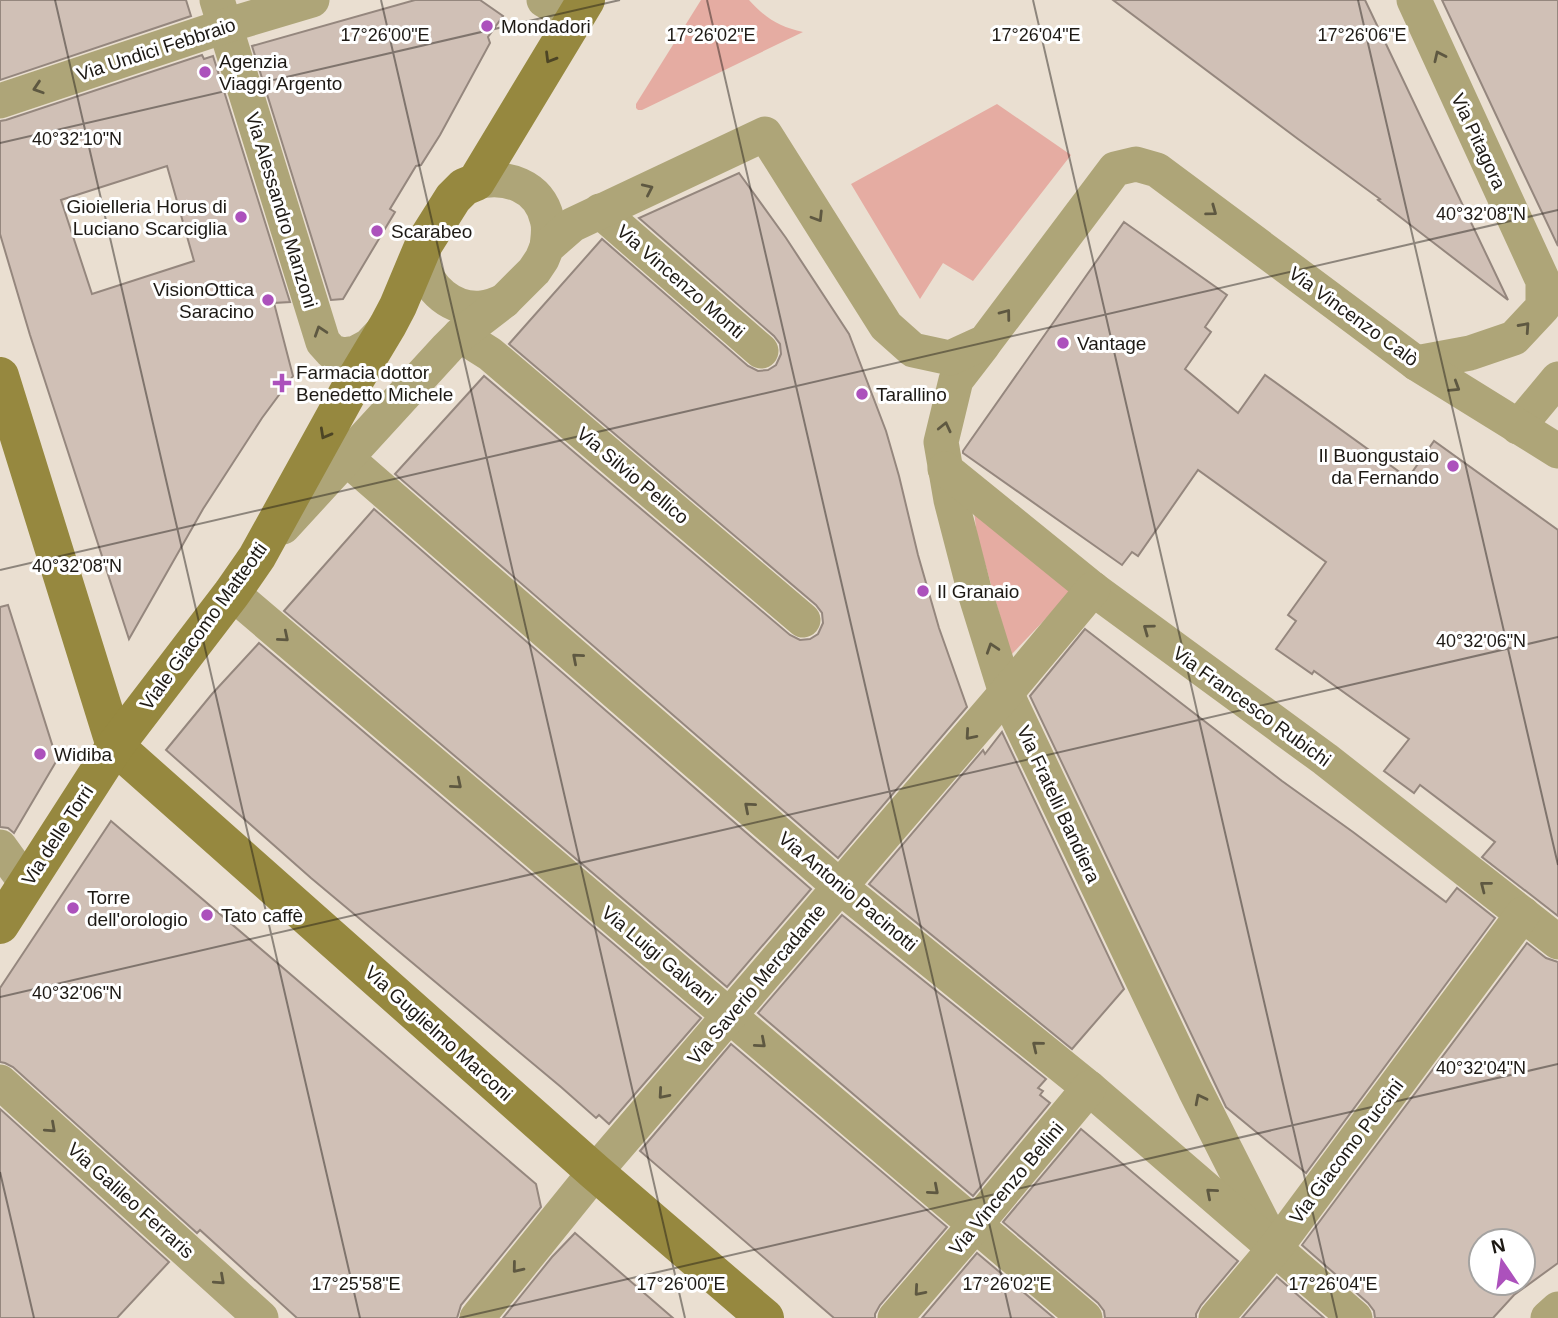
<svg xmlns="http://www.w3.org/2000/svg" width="1558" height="1318" font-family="Helvetica,sans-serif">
	<rect width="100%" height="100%" fill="#eadfd1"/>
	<g fill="#e5aca2">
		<path d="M 701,0 L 749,0 C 765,18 780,27 803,32 L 642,110 L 638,110 L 636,108 L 636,104 Z"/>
		<path d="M 997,104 L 1071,155 L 973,281 L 943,263 L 920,299 L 851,184 Z"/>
		<path d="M 974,512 L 1073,590 L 1011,655 L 977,535 Z"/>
	</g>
	<g fill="#d0c0b6" stroke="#95877e" stroke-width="2" fill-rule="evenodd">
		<path d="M 0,0 L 186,0 L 191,16 L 0,80 Z"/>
		<path d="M 415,0 L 480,0 L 503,16 L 488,37 L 490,43 L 440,135 L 421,165 L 416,166 L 390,209 L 395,212 L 343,299 L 331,300 L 252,46 Z"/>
		<path d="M 1113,0 L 1365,0 L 1508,300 L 1378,200 L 1380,199 L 1298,139 Z"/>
		<path d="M 1442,0 L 1558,0 L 1558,246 L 1520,166 Z"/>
		<path d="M 202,55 L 204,59 L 213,56 L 290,302 L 274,303 L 293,376 L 262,418 L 203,509 L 129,639 L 30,335 L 0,234 L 0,121 L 6,120 ZM 167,166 L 194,261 L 92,294 L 61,200 Z"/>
		<path d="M 739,173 L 786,238 L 849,334 L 886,431 L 899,476 L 918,555 L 939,628 L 967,707 L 838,858 L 395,474 L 484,376 L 790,635 L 800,640 L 810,639 L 818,634 L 823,623 L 822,613 L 816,605 L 509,344 L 602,239 L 748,366 L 758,371 L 768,370 L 776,365 L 781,354 L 780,344 L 774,336 L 639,218 Z"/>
		<path d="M 1124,222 L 1227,295 L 1205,327 L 1211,332 L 1185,369 L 1238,413 L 1265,375 L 1408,478 L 1434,441 L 1558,530 L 1558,916 L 1482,857 L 1495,842 L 1420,785 L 1414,793 L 1384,771 L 1409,739 L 1314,671 L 1312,674 L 1276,649 L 1296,621 L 1288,615 L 1326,562 L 1198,470 L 1138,556 L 1132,552 L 1122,565 L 963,453 L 963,451 Z"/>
		<path d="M 374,509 L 811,889 L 727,987 L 284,611 Z"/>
		<path d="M 8,605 L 57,760 L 14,833 L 8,828 L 0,827 L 0,607 Z"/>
		<path d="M 1085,629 L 1282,781 L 1353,832 L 1446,902 L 1457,888 L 1495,918 L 1306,1173 L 1226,1107 L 1030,696 Z"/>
		<path d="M 259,643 L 701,1018 L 609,1124 L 599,1115 L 596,1118 L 561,1087 L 311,878 L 166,750 L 212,694 Z"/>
		<path d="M 1002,732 L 1124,989 L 1072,1049 L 869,884 L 983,750 L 985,754 Z"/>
		<path d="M 111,821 L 536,1184 L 541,1207 L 461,1305 L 457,1318 L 297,1318 L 200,1230 L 197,1233 L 13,1067 L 5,1063 L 0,1062 L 0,988 Z"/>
		<path d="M 842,915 L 1046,1079 L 1038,1088 L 1043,1091 L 1040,1095 L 1050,1103 L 973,1196 L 758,1013 Z"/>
		<path d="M 1527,943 L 1546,958 L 1558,962 L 1558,1263 L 1514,1295 L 1493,1318 L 1375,1318 L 1374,1311 L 1368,1303 L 1302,1245 ZM 1481,1241 L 1523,1241 L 1523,1283 L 1481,1283 Z"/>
		<path d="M 731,1044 L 947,1227 L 880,1305 L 875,1314 L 875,1318 L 834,1318 L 640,1151 Z"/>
		<path d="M 0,1109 L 169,1262 L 117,1318 L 0,1318 Z"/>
		<path d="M 1081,1129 L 1238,1261 L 1201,1305 L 1196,1314 L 1196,1318 L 1105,1318 L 1104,1311 L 1098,1303 L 1003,1222 Z"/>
		<path d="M 575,1233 L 614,1267 L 673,1318 L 503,1318 L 552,1257 Z"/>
		<path d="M 977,1253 L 1054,1318 L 922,1318 Z"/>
		<path d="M 1277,1277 L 1324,1318 L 1242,1318 Z"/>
	</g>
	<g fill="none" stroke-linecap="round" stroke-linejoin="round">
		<g stroke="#aea578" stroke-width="35">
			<path d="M 217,0 L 323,342 L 332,352 L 343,355 L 356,353 L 369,346 L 386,328"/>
			<path d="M 544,0 L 574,18"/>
			<path d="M 1414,0 L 1543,281 L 1543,307 L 1514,338 L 1470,353 L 1416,363"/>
			<path d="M 0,101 L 225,26 L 312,0"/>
			<path d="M 476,182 C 506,175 539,185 547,219 C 550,228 548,237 547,247"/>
			<path d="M 600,211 L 761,351"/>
			<path d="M 424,244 C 424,249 422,255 423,260 C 425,289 454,311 482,308 C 490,307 497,304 504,301"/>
			<path d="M 460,335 L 490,354 L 803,620"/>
			<path d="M 983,345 L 956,380 L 941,442 L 951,500 L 975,593 L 1006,693 L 1195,1090 L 1267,1232"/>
			<path d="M 1518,427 L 1558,379"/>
			<path d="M 346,458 L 839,886 L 1089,1088 L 1355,1318"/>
			<path d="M 945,469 L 1093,589 L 1325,759 L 1558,942"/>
			<path d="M 283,527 L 447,348 L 460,335 L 504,301 L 534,271 L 542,259 L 547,247 L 572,225 L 765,134 L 886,326 L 913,350 L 950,358 L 985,342 L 1115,169 L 1136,164 L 1157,170 L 1416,363 L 1558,451"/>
			<path d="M 232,593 L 1085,1318"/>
			<path d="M 0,847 L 26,883"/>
			<path d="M 0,1082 L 261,1318"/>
			<path d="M 477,1318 L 595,1172 L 1006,693 L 1093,589"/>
			<path d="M 895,1318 L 975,1225 L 1089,1088"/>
			<path d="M 1216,1318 L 1275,1248 L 1523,914"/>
			<path d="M 1548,1318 L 1558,1309"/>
		</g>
		<g stroke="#96883f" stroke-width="38">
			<path d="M 0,376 L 115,746"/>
			<path d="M 115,746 L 595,1172 L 765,1318"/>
			<path d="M 0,925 L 115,746 L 232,593 L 257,557 L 352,385 L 388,325 L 398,306 L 424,244 L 453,198 L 464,187 L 476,182 L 586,0"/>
		</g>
	</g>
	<defs><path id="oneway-chevron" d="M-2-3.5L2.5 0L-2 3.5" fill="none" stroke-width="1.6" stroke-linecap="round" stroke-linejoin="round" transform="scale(1.75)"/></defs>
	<g stroke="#5e5841">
		<use href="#oneway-chevron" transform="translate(1439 56) rotate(-115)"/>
		<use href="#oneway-chevron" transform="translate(38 88) rotate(162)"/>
		<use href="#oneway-chevron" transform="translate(648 189) rotate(-25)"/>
		<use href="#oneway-chevron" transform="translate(1212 211) rotate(36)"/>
		<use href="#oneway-chevron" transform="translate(818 217) rotate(58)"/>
		<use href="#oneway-chevron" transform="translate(1006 314) rotate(-53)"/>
		<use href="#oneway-chevron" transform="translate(1525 327) rotate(-48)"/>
		<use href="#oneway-chevron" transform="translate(320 331) rotate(-108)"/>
		<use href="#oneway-chevron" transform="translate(1455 387) rotate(32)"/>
		<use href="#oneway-chevron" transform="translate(945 427) rotate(-77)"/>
		<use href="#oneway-chevron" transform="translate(1148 629) rotate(-144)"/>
		<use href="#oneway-chevron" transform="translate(284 637) rotate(40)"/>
		<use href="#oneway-chevron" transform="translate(992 648) rotate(-108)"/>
		<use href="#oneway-chevron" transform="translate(577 658) rotate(-139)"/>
		<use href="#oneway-chevron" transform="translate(970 735) rotate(131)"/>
		<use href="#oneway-chevron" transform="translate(457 784) rotate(40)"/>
		<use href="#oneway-chevron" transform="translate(749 807) rotate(-139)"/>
		<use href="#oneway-chevron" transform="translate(1485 886) rotate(-142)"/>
		<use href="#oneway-chevron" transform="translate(761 1043) rotate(41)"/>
		<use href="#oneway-chevron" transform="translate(1037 1046) rotate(-141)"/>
		<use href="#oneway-chevron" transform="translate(663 1094) rotate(131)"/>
		<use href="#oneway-chevron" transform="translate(1200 1099) rotate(-117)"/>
		<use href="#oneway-chevron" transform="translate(51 1128) rotate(42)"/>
		<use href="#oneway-chevron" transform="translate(934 1190) rotate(41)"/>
		<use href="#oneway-chevron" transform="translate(1211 1193) rotate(-139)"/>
		<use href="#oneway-chevron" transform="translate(517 1268) rotate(129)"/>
		<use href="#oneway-chevron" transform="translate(220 1280) rotate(42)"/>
		<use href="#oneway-chevron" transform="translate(919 1291) rotate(131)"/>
	</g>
	<g stroke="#4d4525">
		<use href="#oneway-chevron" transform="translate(550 58) rotate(121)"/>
		<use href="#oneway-chevron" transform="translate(325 434) rotate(119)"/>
	</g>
	<path fill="none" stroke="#1d1914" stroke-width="2" stroke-opacity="0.45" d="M 55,0 L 360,1318M 381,0 L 685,1318M 707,0 L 1011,1318M 1033,0 L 1337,1318M 1358,0 L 1558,865M 0,143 L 620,0M 0,570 L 1558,210M 0,997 L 1558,637M 0,1172 L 34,1318M 459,1318 L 1558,1064"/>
	<g fill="#ac51bc" stroke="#fff" stroke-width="2.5">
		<circle cx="487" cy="26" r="7"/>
		<circle cx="205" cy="72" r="7"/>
		<circle cx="241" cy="217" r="7"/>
		<circle cx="377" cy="231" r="7"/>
		<circle cx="268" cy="300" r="7"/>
		<circle cx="1063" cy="343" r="7"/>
		<path d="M278.5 372.5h7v7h7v7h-7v7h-7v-7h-7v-7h7z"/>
		<circle cx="862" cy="394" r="7"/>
		<circle cx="1453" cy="466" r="7"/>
		<circle cx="923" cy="591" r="7"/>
		<circle cx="40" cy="754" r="7"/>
		<circle cx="73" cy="908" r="7"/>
		<circle cx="207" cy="915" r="7"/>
	</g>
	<g text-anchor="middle" stroke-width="6" stroke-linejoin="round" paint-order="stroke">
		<g font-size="19" fill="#1d1914" stroke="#fff" text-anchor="start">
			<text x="501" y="33">Mondadori</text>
			<text x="219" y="68">Agenzia<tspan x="219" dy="22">Viaggi Argento</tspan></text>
			<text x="227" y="213" text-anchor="end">Gioielleria Horus di<tspan x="227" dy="22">Luciano Scarciglia</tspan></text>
			<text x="391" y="238">Scarabeo</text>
			<text x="254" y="296" text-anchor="end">VisionOttica<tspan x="254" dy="22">Saracino</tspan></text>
			<text x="1077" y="350">Vantage</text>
			<text x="296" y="379">Farmacia dottor<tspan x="296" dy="22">Benedetto Michele</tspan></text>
			<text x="876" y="401">Tarallino</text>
			<text x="1439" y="462" text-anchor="end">Il Buongustaio<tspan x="1439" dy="22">da Fernando</tspan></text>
			<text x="937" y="598">Il Granaio</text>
			<text x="54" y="761">Widiba</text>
			<text x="87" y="904">Torre<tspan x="87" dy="22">dell'orologio</tspan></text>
			<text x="221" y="922">Tato caffè</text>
		</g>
		<g font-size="19" fill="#1d1914" stroke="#fff">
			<text transform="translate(156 49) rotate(-18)" y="7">Via Undici Febbraio</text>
			<text transform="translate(1479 141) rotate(65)" y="7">Via Pitagora</text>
			<text transform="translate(282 210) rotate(73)" y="7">Via Alessandro Manzoni</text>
			<text transform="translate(681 281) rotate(41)" y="7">Via Vincenzo Monti</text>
			<text transform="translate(1354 316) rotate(36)" y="7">Via Vincenzo Calò</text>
			<text transform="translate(633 475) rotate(40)" y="7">Via Silvio Pellico</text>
			<text transform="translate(203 626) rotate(-54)" y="7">Viale Giacomo Matteotti</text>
			<text transform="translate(1252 706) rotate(36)" y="7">Via Francesco Rubichi</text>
			<text transform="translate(1059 804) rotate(65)" y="7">Via Fratelli Bandiera</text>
			<text transform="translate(57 835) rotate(-57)" y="7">Via delle Torri</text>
			<text transform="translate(848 891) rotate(40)" y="7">Via Antonio Pacinotti</text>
			<text transform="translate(659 955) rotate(40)" y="7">Via Luigi Galvani</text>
			<text transform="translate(756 984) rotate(-50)" y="7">Via Saverio Mercadante</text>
			<text transform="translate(439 1033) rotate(42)" y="7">Via Guglielmo Marconi</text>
			<text transform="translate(1346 1151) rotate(-53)" y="7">Via Giacomo Puccini</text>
			<text transform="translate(1006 1188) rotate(-50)" y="7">Via Vincenzo Bellini</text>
			<text transform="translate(131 1200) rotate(42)" y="7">Via Galileo Ferraris</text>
		</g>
	</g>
	<g font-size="18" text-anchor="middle" fill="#1d1914" stroke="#fff" stroke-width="6" stroke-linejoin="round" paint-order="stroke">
		<text x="385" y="41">17°26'00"E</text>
		<text x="711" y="41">17°26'02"E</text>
		<text x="1036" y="41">17°26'04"E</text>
		<text x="1362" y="41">17°26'06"E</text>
		<text x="77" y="145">40°32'10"N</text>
		<text x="1481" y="220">40°32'08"N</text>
		<text x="77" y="572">40°32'08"N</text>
		<text x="1481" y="647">40°32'06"N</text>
		<text x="77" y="999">40°32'06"N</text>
		<text x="1481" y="1074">40°32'04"N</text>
		<text x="356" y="1290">17°25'58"E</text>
		<text x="681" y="1290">17°26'00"E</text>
		<text x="1007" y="1290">17°26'02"E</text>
		<text x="1333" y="1290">17°26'04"E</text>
	</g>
	<g transform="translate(1502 1262) rotate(347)"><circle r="33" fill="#ffffff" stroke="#a5a3a1" stroke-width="2"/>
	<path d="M0-5L12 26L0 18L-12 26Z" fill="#ac51bc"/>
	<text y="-10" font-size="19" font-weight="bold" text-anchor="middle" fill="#1d1914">N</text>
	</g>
</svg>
